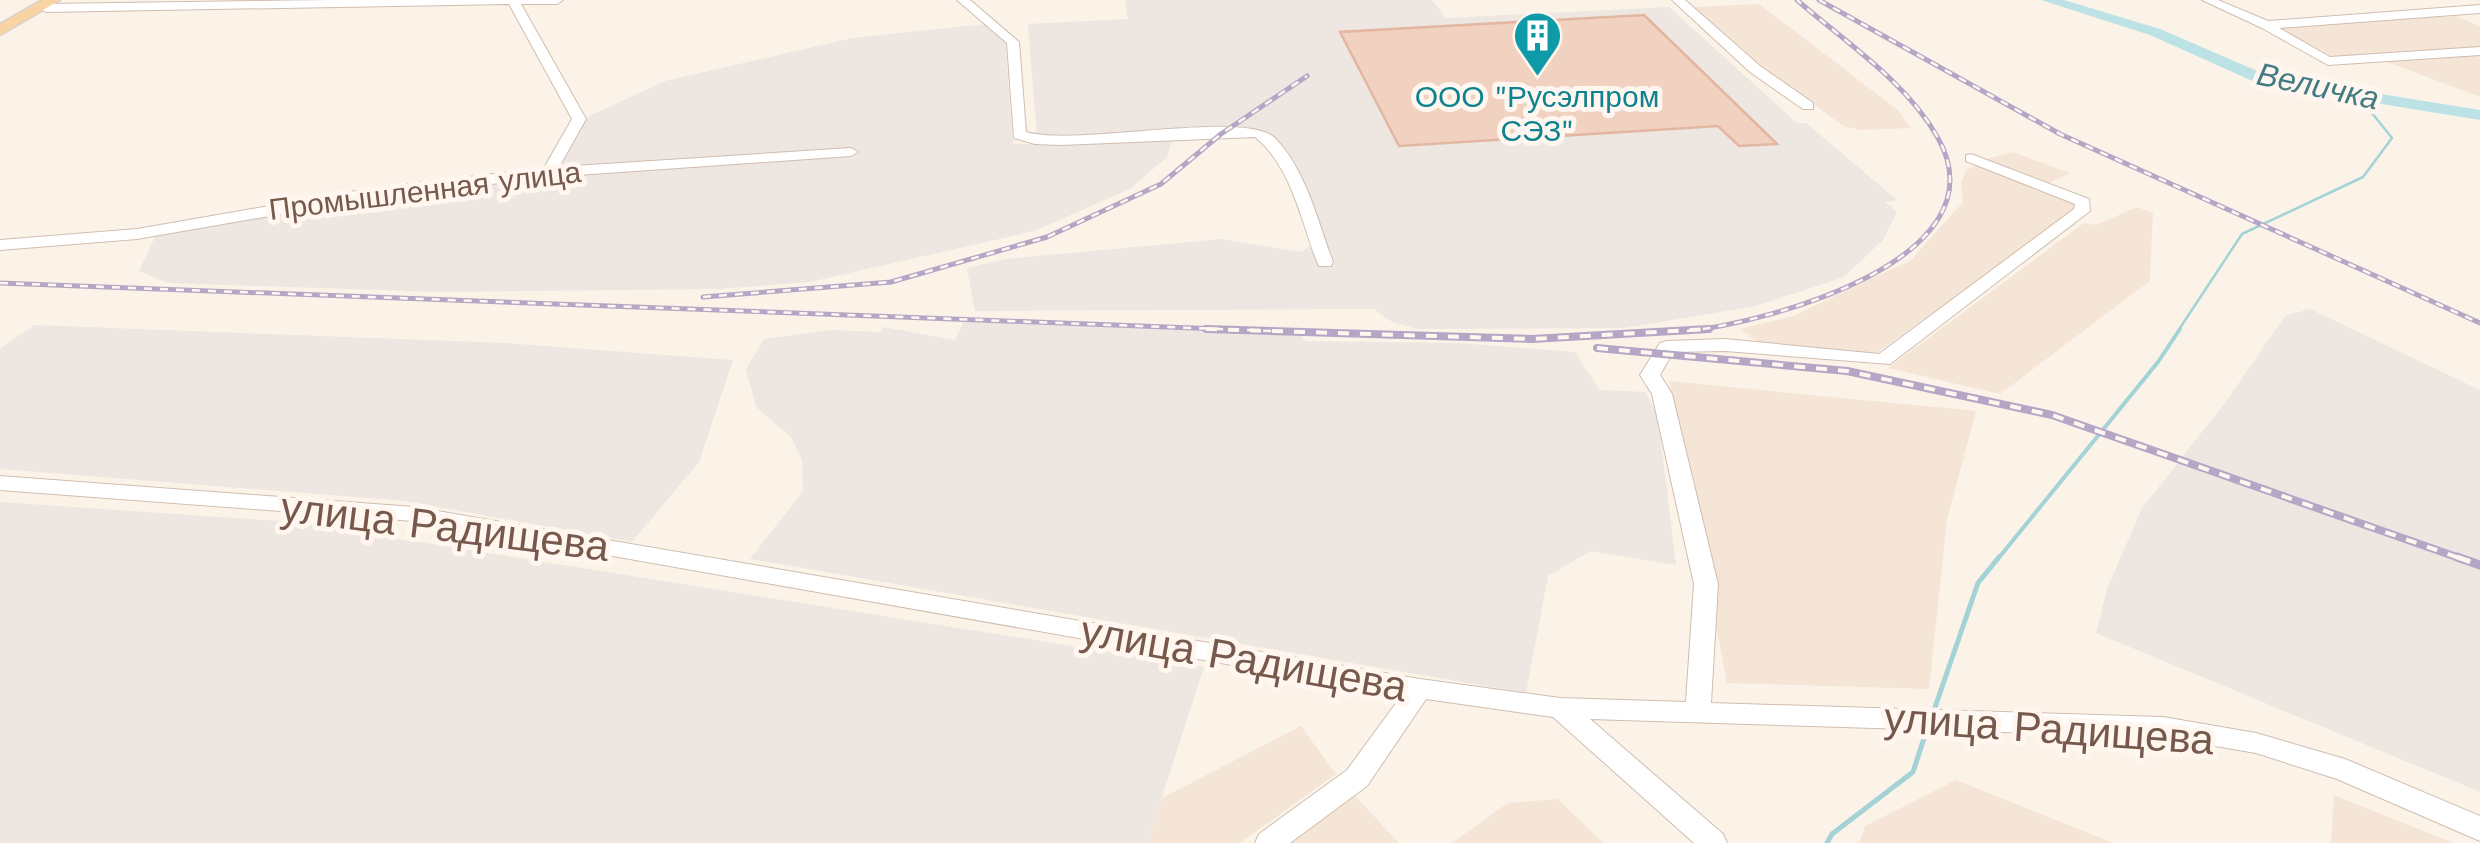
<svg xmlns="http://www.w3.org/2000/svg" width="2480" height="843" font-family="'Work Sans',sans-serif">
	<rect width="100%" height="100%" fill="#fcf3e8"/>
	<g fill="#f4e5d7">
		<path d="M 1759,4 L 1898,110 L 1911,128 L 1860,130 L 1843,126 L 1763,67 L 1694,7 Z"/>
		<path d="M 2456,16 L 2480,26 L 2480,48 L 2338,59 L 2274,26 Z"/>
		<path d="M 2480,53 L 2480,97 L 2382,60 Z"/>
		<path d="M 2013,152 L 2070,173 L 2045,185 L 1983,160 Z"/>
		<path d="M 1981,164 L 2078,202 L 2077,211 L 1872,356 L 1761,344 L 1740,329 L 1793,316 L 1911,260 L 1963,202 L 1961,183 L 1967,169 Z"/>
		<path d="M 2137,207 L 2153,213 L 2150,281 L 2000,394 L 1888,368 L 2084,223 L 2096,225 Z"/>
		<path d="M 1669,381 L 1976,411 L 1947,520 L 1929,689 L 1727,683 Z"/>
		<path d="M 1301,726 L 1336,774 L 1240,843 L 1147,843 L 1162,798 Z"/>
		<path d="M 1956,780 L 2113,843 L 1859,843 L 1865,826 Z"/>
		<path d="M 2334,795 L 2453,843 L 2331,843 Z"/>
		<path d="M 1355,796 L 1399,843 L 1290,843 L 1291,843 Z"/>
		<path d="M 1558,799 L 1603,843 L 1452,843 L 1508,803 Z"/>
	</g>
	<g fill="#ede6e1">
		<path d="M 1125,0 L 1432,0 L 1446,18 L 1669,7 L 1797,123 L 1806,123 L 1897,200 L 1885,202 L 1897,212 L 1883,240 L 1844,277 L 1756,306 L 1624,328 L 1417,329 L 1392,322 L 1374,309 L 975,311 L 967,268 L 1005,259 L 1222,239 L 1301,252 L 1322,238 L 1279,145 L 1258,129 L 1228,125 L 1037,139 L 1028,24 L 1128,19 Z"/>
		<path d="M 985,24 L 1005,41 L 1013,144 L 1172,141 L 1167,157 L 1130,189 L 1034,231 L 810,282 L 718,289 L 439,292 L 168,283 L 139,271 L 155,237 L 338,203 L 553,175 L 585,118 L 665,81 L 853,38 Z"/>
		<path d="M 2310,309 L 2480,390 L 2480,792 L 2096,633 L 2107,589 L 2142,508 L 2225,403 L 2285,316 Z"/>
		<path d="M 964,321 L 1302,334 L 1304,341 L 1458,343 L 1575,352 L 1600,390 L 1645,392 L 1658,416 L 1676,565 L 1591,551 L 1548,576 L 1526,693 L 750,559 L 803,491 L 802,460 L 791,437 L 756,407 L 746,369 L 764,339 L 831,330 L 881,332 L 884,327 L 955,340 Z"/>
		<path d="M 34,325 L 506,343 L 733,360 L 699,462 L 632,542 L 405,501 L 0,469 L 0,349 Z"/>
		<path d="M 0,502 L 293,522 L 1204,667 L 1147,843 L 0,843 Z"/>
	</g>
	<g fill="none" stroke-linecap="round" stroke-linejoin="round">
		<path stroke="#a3d2d7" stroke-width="2.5" d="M 2178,331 L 2242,234 L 2363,177 L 2392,138 L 2359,97"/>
		<path stroke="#a3d2d7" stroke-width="4" d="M 1997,560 L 2158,362 L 2180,329"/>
		<g stroke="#a3d2d7" stroke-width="5">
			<path d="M 1933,713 L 1978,583 L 1999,557"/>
			<path d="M 1827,843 L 1832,834 L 1913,772 L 1928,726"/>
		</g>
		<path fill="#bde2e6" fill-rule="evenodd" d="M 2041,0 L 2064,0 L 2160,29 L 2269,76 L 2480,110 L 2480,120 L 2259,84 L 2150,35 Z"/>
	</g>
	<path fill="#f1d1c0" stroke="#e3b6a1" stroke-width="2.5" d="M 1644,15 L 1777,144 L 1739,146 L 1718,126 L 1399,146 L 1340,32 Z"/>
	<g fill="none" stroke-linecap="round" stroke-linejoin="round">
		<defs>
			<g id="minor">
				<path d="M 331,0 L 563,0 L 557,4 L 521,4 L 586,119 L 559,167 L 851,148 L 858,152 L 851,156 L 549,177 L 367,199 L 137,239 L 0,250 L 0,240 L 137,229 L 367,189 L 544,168 L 572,119 L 509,4 L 46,12 L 40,8 L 46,4 Z"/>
				<path d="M 957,0 L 970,0 L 1019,42 L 1026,132 C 1079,147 1244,109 1275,138 C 1306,170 1318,222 1333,262 L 1331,266 L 1319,266 L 1317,262 C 1301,220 1291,166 1255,137 L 1061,145 L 1035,144 L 1014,138 L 1007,43 Z"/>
				<path d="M 1672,0 L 1685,0 L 1760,66 L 1813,103 L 1813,109 L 1803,109 L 1750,72 Z"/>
				<path d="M 2202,0 L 2218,0 L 2268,21 L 2480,5 L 2480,13 L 2279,28 L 2330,57 L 2480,47 L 2480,55 L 2328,65 L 2262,28 Z"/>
				<path d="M 1971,154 L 2089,199 L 2090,211 L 1890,364 L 1725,351 L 1673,352 L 1660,375 L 1672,394 L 1718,584 L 1711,703 L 2163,717 L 2256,733 L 2345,759 L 2480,816 L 2480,841 L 2337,779 L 2256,753 L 2163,737 L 1590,719 L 1723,834 L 1727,843 L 1694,843 L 1553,717 L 1426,699 L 1367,786 L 1290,843 L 1255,843 L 1259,834 L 1347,770 L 1402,695 L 414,521 L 0,490 L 0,476 L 414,507 L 1420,679 L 1560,698 L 1686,702 L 1694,584 L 1652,394 L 1640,375 L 1660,343 L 1667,341 L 1725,339 L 1879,354 L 2074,209 L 2075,204 L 1966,161 L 1966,155 Z"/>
			</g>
			<path id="major" d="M 42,0 L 60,0 L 0,35 L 0,24 Z"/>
		</defs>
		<use href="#minor" stroke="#d0bdb0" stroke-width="2"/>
		<use href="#major" stroke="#d9d1cd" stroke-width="3"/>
		<use href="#minor" fill="#fff" fill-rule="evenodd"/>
		<use href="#major" fill="#f8d3a3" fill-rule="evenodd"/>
		<defs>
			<g id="rail-far2">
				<path d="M 1819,0 L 2060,134 L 2480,323"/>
				<path d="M 0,283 L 1272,331"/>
				<path d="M 703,297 L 891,282 L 1047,237 L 1161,184 L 1221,134 L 1307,76"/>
				<path d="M 1687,331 C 1765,323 2006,260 1938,138 C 1907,82 1845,42 1797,0"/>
			</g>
			<g id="rail-far1">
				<path d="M 1206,329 L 1532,339 L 1709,329"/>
				<path d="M 1597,348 L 1847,371 L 2052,415 L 2465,560"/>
			</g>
			<path id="rail" d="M 2457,557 L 2480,565"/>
		</defs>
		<use href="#rail-far2" stroke="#b5a6c6" stroke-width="5"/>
		<use href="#rail-far1" stroke="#b5a6c6" stroke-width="8"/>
		<use href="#rail" stroke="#b5a6c6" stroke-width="9"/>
		<use href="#rail-far2" stroke="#fff7ef" stroke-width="2.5" stroke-dasharray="8" stroke-linecap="butt"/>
		<use href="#rail-far1" stroke="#fff7ef" stroke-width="4" stroke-dasharray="11" stroke-linecap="butt"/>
		<use href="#rail" stroke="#fff7ef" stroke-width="5" stroke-dasharray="14" stroke-linecap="butt"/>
	</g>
	<defs>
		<symbol id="building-pin" viewBox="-11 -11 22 30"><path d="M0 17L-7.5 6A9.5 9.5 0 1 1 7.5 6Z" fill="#0f9aa8" stroke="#fff7ef"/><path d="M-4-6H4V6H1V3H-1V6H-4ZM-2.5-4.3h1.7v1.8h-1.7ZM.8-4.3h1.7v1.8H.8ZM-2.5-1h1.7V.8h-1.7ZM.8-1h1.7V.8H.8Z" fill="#fff"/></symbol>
	</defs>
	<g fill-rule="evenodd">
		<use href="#building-pin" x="1510" y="8" width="55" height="75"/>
	</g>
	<g text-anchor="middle" stroke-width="10" stroke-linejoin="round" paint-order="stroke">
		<g font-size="30" fill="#0d838f" stroke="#fff7ef">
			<text x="1537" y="107">ООО "Русэлпром<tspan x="1537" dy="34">СЭЗ"</tspan></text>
		</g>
		<g font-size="30" fill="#76594c" stroke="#fff7ef">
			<text transform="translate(425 191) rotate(-7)" y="10">Промышленная улица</text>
		</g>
		<g font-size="32" font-style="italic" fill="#437b82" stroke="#fff7ef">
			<text transform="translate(2318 86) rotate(12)" y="11">Величка</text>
		</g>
		<g font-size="42" fill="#76594c" stroke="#fff7ef">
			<text transform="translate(445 526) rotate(7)" y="15">улица Радищева</text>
			<text transform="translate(1244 658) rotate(10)" y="15">улица Радищева</text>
			<text transform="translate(2049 728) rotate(4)" y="15">улица Радищева</text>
		</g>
	</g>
</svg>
